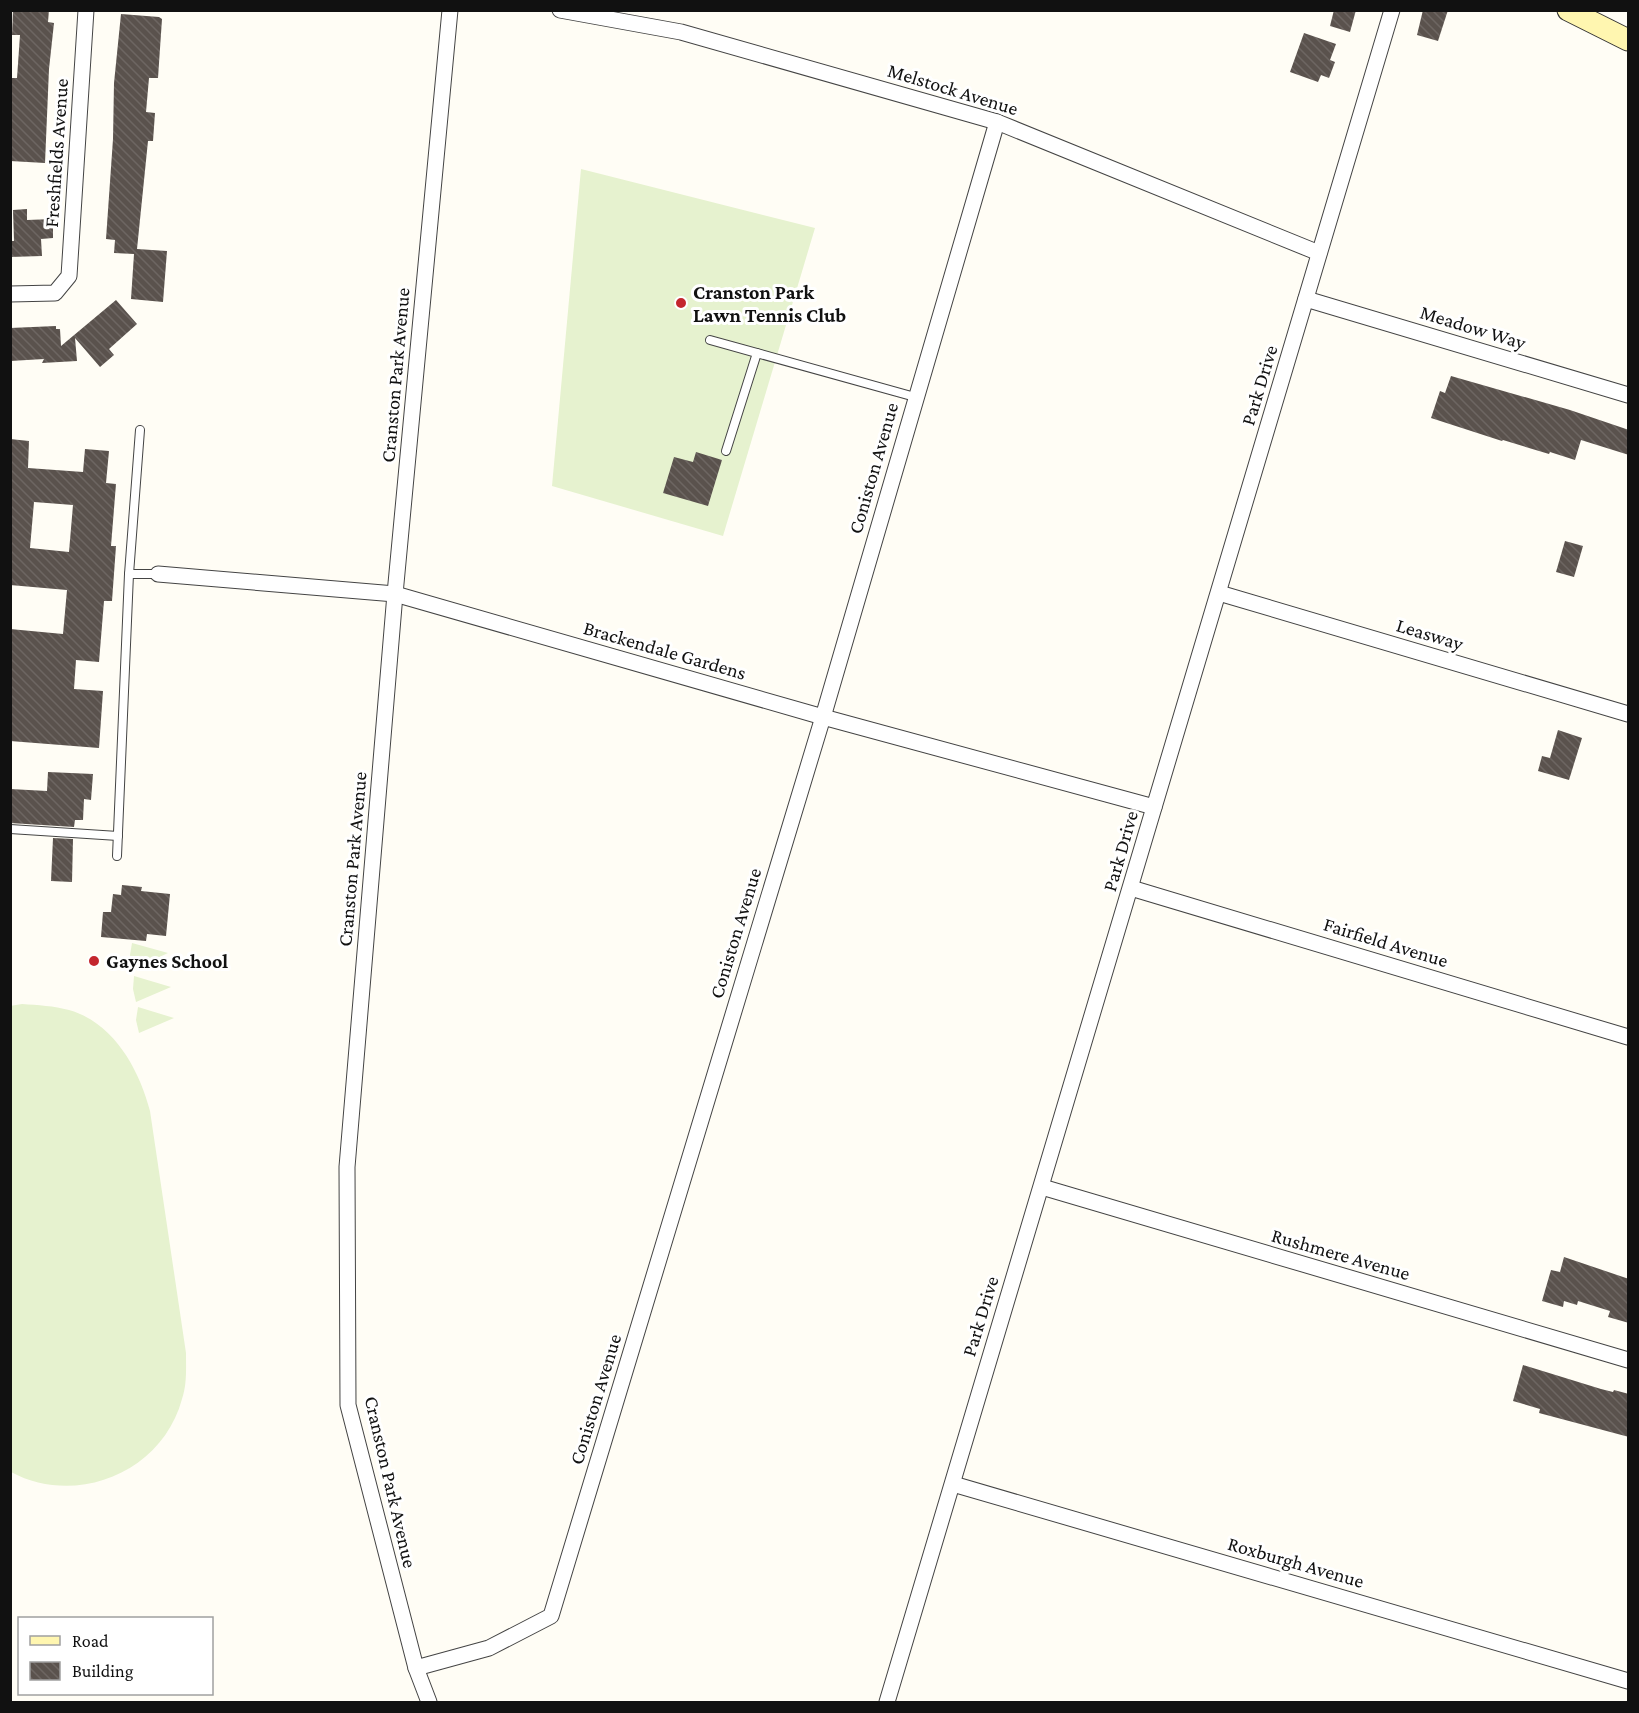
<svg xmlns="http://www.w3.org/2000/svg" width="1639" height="1713" font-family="'Crimson Pro',serif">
	<defs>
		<pattern id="building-back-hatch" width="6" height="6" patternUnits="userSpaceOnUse" patternTransform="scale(1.5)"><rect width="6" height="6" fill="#5a524d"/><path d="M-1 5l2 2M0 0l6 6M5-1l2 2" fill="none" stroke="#6d6662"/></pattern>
	</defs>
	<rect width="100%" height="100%" fill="#fffdf5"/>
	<g fill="#e6f2cf">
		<path d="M 581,169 L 815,228 L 723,536 L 552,486 Z"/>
		<path d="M 132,943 L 168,953 L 133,969 L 130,955 Z"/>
		<path d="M 134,976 L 171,987 L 136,1002 L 133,989 Z"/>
		<path d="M 22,1004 C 38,1005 54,1006 69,1010 C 114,1023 139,1069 150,1111 L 186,1353 C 186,1369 187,1384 182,1399 C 162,1473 76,1507 11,1472 L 10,1006 Z"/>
		<path d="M 138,1007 L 174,1018 L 139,1033 L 136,1020 Z"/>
	</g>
	<g fill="url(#building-back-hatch)" fill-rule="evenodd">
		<path d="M 13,10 L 49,10 L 48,22 L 54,23 L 49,69 L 45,163 L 10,161 L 11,78 L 17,78 L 20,35 L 12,35 Z"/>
		<path d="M 1334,10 L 1356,10 L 1350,32 L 1330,26 Z"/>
		<path d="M 1423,10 L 1448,10 L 1438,41 L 1417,35 Z"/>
		<path d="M 121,14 L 159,17 L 162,19 L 158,78 L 149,78 L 146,112 L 155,113 L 153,141 L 148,141 L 137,249 L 167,251 L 163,302 L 131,299 L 134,254 L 114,253 L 115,240 L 106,239 L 113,139 L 114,83 Z"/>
		<path d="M 1304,33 L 1336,44 L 1330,60 L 1335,62 L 1329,78 L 1321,75 L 1318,82 L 1290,72 Z"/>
		<path d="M 27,209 L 27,220 L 53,219 L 53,238 L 41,239 L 42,256 L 10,257 L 10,241 L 14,241 L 13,210 Z"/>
		<path d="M 116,300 L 137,324 L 109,349 L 114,355 L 100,367 L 75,338 L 77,361 L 42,363 L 44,359 L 10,361 L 10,328 L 56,326 L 56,329 L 60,329 L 61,346 Z"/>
		<path d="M 1451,376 L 1570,410 L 1629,430 L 1629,455 L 1581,440 L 1575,460 L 1550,452 L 1549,454 L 1503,440 L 1502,441 L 1431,418 L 1440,391 L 1445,393 Z"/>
		<path d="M 10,439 L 29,441 L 28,468 L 83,472 L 85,449 L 109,451 L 106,483 L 116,484 L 111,546 L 116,546 L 112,601 L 104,601 L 99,662 L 76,660 L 74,689 L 103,691 L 99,748 L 10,741 L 10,629 L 63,634 L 67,590 L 10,585 ZM 34,502 L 73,505 L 69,552 L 30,548 Z"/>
		<path d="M 696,452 L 722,460 L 708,506 L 663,493 L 674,457 L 693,462 Z"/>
		<path d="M 1565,541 L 1583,546 L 1574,577 L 1556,572 Z"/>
		<path d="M 1558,730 L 1582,738 L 1569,780 L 1538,771 L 1542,756 L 1550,758 Z"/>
		<path d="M 48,772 L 93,774 L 91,800 L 84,799 L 83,820 L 75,820 L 74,827 L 10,823 L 10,789 L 47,791 Z"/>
		<path d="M 53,838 L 73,839 L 72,882 L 51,881 Z"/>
		<path d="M 122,885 L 142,887 L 141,891 L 170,894 L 166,936 L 147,934 L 146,941 L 101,937 L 103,912 L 111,912 L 113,894 L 121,895 Z"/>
		<path d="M 1564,1257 L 1629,1279 L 1629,1323 L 1608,1317 L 1610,1311 L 1578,1301 L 1577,1305 L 1564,1301 L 1563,1307 L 1542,1301 L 1551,1270 L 1560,1272 Z"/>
		<path d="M 1523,1365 L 1601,1389 L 1613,1392 L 1614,1390 L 1629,1394 L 1629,1437 L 1539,1413 L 1540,1409 L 1513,1401 Z"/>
	</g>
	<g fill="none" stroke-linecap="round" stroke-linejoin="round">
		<defs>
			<g id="service">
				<path d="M 710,340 L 915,397"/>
				<path d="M 140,430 L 129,574 L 158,574"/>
				<path d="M 726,451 L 757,353"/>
				<path d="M 10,829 L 118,836"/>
				<path d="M 117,856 L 129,574"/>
			</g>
			<g id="minor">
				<path d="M 560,10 L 681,32 L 997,122 L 1319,253"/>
				<path d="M 10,294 L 55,293 L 69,276 L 86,10"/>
				<path d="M 1306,299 L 1628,395"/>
				<path d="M 158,574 L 395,594 L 823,717 L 1154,807"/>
				<path d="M 1219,593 L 1628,714"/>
				<path d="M 1131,888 L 1628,1037"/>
				<path d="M 1042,1187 L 1628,1360"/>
				<path d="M 953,1484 L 1628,1681"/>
				<path d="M 416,1668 L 489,1648 L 551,1616 L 823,717 L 997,122"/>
				<path d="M 429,1702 L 416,1668 L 348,1405 L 347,1167 L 395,594 L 450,10"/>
				<path d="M 887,1702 L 1392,10"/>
			</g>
			<path id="secondary" d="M 1568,10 L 1628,40"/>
		</defs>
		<use href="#service" stroke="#444" stroke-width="10"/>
		<use href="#minor" stroke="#444" stroke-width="17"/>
		<use href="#secondary" stroke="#333" stroke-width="23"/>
		<use href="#service" stroke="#fff" stroke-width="8"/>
		<use href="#minor" stroke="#fff" stroke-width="15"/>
		<use href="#secondary" stroke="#fff6b0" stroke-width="21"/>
	</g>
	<g fill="#c4262e" stroke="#fff" stroke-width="2">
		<circle cx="681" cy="303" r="6"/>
		<circle cx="94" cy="961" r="6"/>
	</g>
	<g text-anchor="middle" stroke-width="6" stroke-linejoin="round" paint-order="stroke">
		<g font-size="20" fill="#111" stroke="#fff">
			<text transform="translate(953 89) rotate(17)" y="7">Melstock Avenue</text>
			<text transform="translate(56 153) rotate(-86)" y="7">Freshfields Avenue</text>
			<text transform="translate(1473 327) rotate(17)" y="7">Meadow Way</text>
			<text transform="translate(395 375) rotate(-85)" y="7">Cranston Park Avenue</text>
			<text transform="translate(1259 385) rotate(-73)" y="7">Park Drive</text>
			<text transform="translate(873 468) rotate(-74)" y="7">Coniston Avenue</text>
			<text transform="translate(1430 634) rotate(17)" y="7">Leasway</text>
			<text transform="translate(665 650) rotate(16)" y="7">Brackendale Gardens</text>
			<text transform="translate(1120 851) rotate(-74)" y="7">Park Drive</text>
			<text transform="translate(352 859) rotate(-85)" y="7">Cranston Park Avenue</text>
			<text transform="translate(735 933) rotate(-73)" y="7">Coniston Avenue</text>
			<text transform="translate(1386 942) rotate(17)" y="7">Fairfield Avenue</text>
			<text transform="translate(1341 1254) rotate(16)" y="7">Rushmere Avenue</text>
			<text transform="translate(980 1316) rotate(-73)" y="7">Park Drive</text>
			<text transform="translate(595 1399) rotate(-73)" y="7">Coniston Avenue</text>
			<text transform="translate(391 1482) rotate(77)" y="7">Cranston Park Avenue</text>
			<text transform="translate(1296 1562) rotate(16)" y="7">Roxburgh Avenue</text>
		</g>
		<g font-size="20" font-weight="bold" fill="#111" stroke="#fff" text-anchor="start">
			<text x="693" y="299">Cranston Park<tspan x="693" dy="23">Lawn Tennis Club</tspan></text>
			<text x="106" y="968">Gaynes School</text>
		</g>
	</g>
	<rect width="1639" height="1713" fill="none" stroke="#111111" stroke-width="24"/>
	<rect x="18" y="1617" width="195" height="78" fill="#ffffff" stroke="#a0a0a0" stroke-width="1.5"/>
	<rect x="30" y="1636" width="30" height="9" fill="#fff6b0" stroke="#a0a0a0" stroke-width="1.5"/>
	<text x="72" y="1647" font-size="18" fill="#111111">Road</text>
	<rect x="30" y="1662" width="30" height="18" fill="url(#building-back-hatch)" stroke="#a0a0a0" stroke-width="1.5"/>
	<text x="72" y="1677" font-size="18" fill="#111111">Building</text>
</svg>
